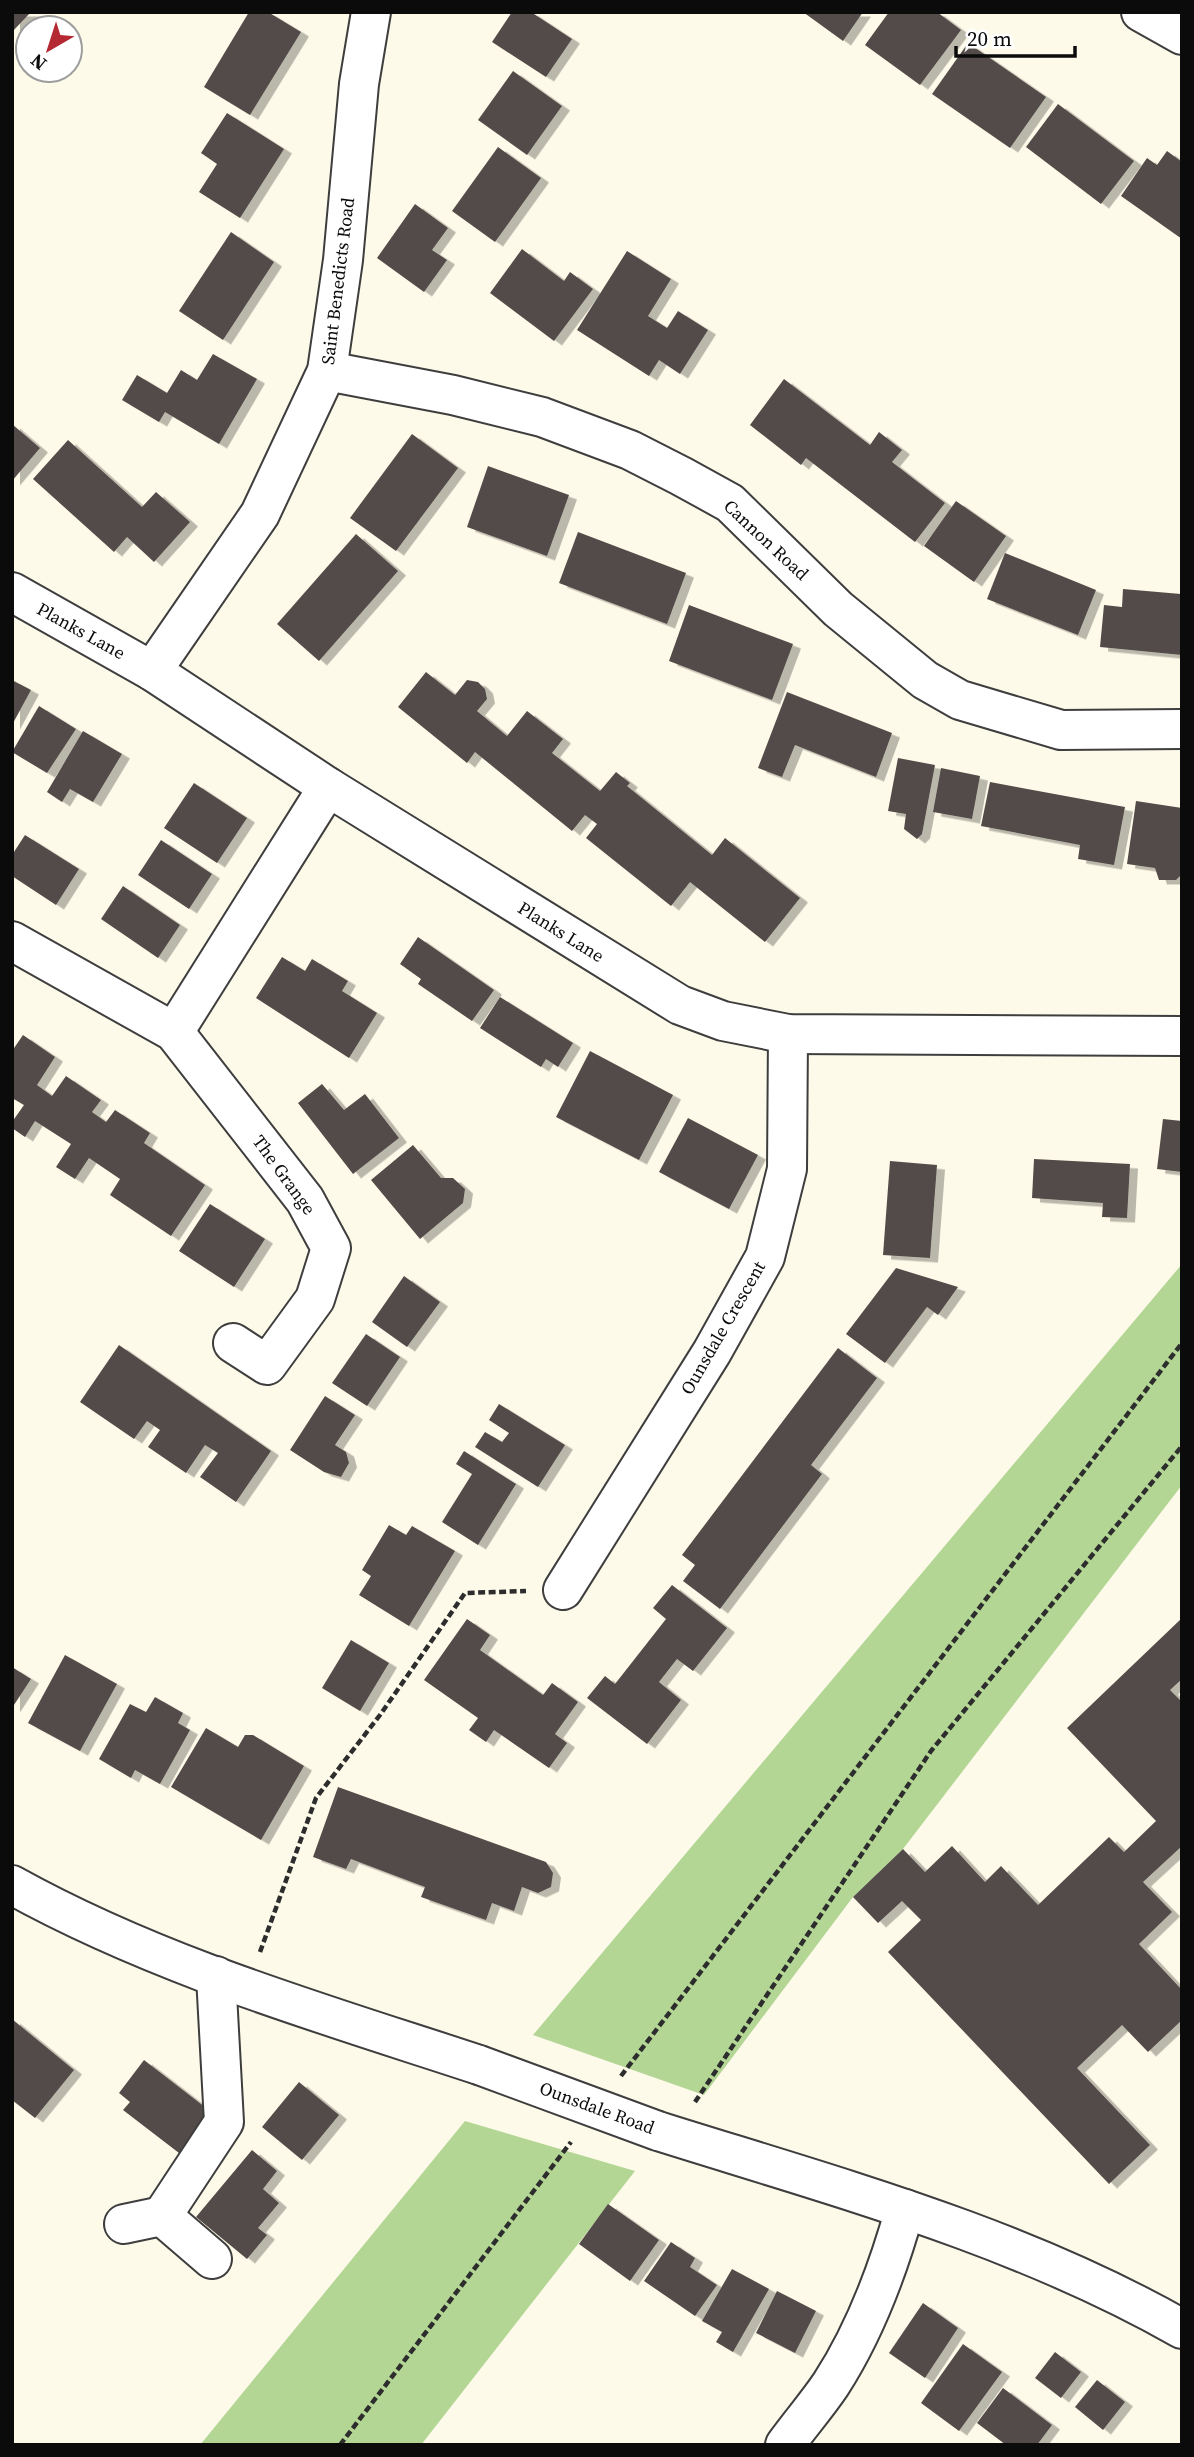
<svg xmlns="http://www.w3.org/2000/svg" width="1194" height="2457" font-family="'Source Serif 4',serif">
	<defs>
		<filter id="shadow"><feDropShadow dx="8" dy="4.5" stdDeviation="0" flood-color="#0004"/></filter>
	</defs>
	<rect width="100%" height="100%" fill="#fefae9"/>
	<g fill="#b3d695">
		<path d="M 1182,1264 L 1182,1485 L 903,1849 L 853,1897 L 704,2095 L 533,2035 Z"/>
		<path d="M 465,2121 L 635,2171 L 421,2445 L 200,2445 Z"/>
	</g>
	<g fill="#534c48" filter="url(#shadow)">
		<path d="M 12,12 L 31,12 L 12,32 Z"/>
		<path d="M 249,12 L 268,12 L 301,32 L 250,115 L 204,87 Z"/>
		<path d="M 512,12 L 531,12 L 572,39 L 546,77 L 492,42 Z"/>
		<path d="M 803,12 L 863,12 L 843,41 Z"/>
		<path d="M 889,12 L 937,12 L 961,30 L 920,85 L 865,45 Z"/>
		<path d="M 968,43 L 1046,97 L 1010,148 L 932,94 Z"/>
		<path d="M 513,71 L 562,106 L 527,155 L 478,120 Z"/>
		<path d="M 1058,104 L 1134,161 L 1101,204 L 1026,147 Z"/>
		<path d="M 227,113 L 284,149 L 240,218 L 199,192 L 217,164 L 201,153 Z"/>
		<path d="M 498,147 L 541,178 L 495,242 L 452,211 Z"/>
		<path d="M 1167,151 L 1182,162 L 1182,239 L 1121,196 L 1147,158 L 1157,165 Z"/>
		<path d="M 415,204 L 448,228 L 432,250 L 447,260 L 424,292 L 377,258 Z"/>
		<path d="M 231,232 L 274,262 L 223,340 L 179,311 Z"/>
		<path d="M 522,249 L 564,281 L 570,272 L 593,289 L 554,341 L 490,293 Z"/>
		<path d="M 627,251 L 671,279 L 648,316 L 667,328 L 678,311 L 708,330 L 680,374 L 659,360 L 649,376 L 577,330 Z"/>
		<path d="M 213,354 L 257,379 L 219,444 L 165,412 L 159,422 L 122,400 L 137,375 L 167,393 L 181,370 L 197,380 Z"/>
		<path d="M 784,379 L 870,445 L 879,432 L 902,450 L 892,462 L 945,503 L 915,542 L 806,458 L 801,465 L 750,425 Z"/>
		<path d="M 12,424 L 40,448 L 12,481 Z"/>
		<path d="M 412,434 L 458,468 L 396,551 L 350,518 Z"/>
		<path d="M 68,440 L 142,507 L 156,492 L 190,522 L 154,562 L 127,537 L 114,552 L 33,479 Z"/>
		<path d="M 488,466 L 569,495 L 547,556 L 467,527 Z"/>
		<path d="M 956,501 L 1006,536 L 974,582 L 924,546 Z"/>
		<path d="M 578,532 L 686,573 L 667,624 L 559,583 Z"/>
		<path d="M 356,534 L 398,571 L 319,661 L 277,624 Z"/>
		<path d="M 1005,553 L 1096,590 L 1078,635 L 987,599 Z"/>
		<path d="M 1123,589 L 1181,594 L 1182,655 L 1100,647 L 1104,605 L 1122,607 Z"/>
		<path d="M 689,605 L 793,644 L 772,700 L 669,661 Z"/>
		<path d="M 426,672 L 455,695 L 467,680 L 478,682 L 485,689 L 487,699 L 477,711 L 507,736 L 527,711 L 563,739 L 552,753 L 600,791 L 616,772 L 630,783 L 627,786 L 712,855 L 725,838 L 800,898 L 765,942 L 690,882 L 671,906 L 586,838 L 597,824 L 585,815 L 572,831 L 475,752 L 467,763 L 398,707 Z"/>
		<path d="M 12,680 L 31,690 L 12,725 Z"/>
		<path d="M 787,692 L 892,733 L 876,777 L 795,745 L 782,777 L 758,768 Z"/>
		<path d="M 39,706 L 76,729 L 47,773 L 12,752 Z"/>
		<path d="M 83,731 L 122,754 L 93,802 L 70,789 L 62,802 L 47,792 Z"/>
		<path d="M 898,758 L 935,765 L 922,834 L 917,839 L 904,829 L 906,814 L 888,811 Z"/>
		<path d="M 941,768 L 980,776 L 972,819 L 933,812 Z"/>
		<path d="M 990,782 L 1125,807 L 1114,865 L 1078,859 L 1080,845 L 981,826 Z"/>
		<path d="M 194,783 L 247,818 L 217,863 L 164,828 Z"/>
		<path d="M 1136,801 L 1182,808 L 1182,874 L 1176,880 L 1159,880 L 1155,868 L 1127,864 Z"/>
		<path d="M 25,835 L 79,869 L 56,905 L 12,876 L 12,855 Z"/>
		<path d="M 161,840 L 212,874 L 189,909 L 138,875 Z"/>
		<path d="M 123,886 L 180,925 L 158,958 L 101,919 Z"/>
		<path d="M 418,937 L 494,990 L 472,1021 L 418,984 L 421,979 L 400,964 Z"/>
		<path d="M 282,957 L 305,971 L 312,959 L 348,981 L 342,991 L 377,1013 L 349,1058 L 256,998 Z"/>
		<path d="M 500,997 L 573,1043 L 558,1067 L 546,1059 L 541,1067 L 480,1028 Z"/>
		<path d="M 23,1035 L 55,1057 L 37,1085 L 52,1096 L 66,1076 L 101,1100 L 92,1112 L 106,1122 L 115,1110 L 150,1133 L 144,1143 L 205,1185 L 171,1236 L 110,1195 L 120,1179 L 89,1158 L 75,1179 L 56,1167 L 71,1144 L 35,1121 L 25,1137 L 12,1128 L 12,1122 L 24,1105 L 12,1098 L 12,1051 Z"/>
		<path d="M 590,1051 L 673,1095 L 639,1160 L 556,1117 Z"/>
		<path d="M 322,1084 L 344,1110 L 365,1094 L 399,1138 L 353,1174 L 298,1103 Z"/>
		<path d="M 688,1118 L 758,1155 L 729,1209 L 659,1172 Z"/>
		<path d="M 1163,1119 L 1182,1121 L 1182,1172 L 1157,1169 Z"/>
		<path d="M 413,1145 L 441,1178 L 453,1178 L 465,1189 L 463,1203 L 420,1239 L 371,1180 Z"/>
		<path d="M 1034,1159 L 1130,1164 L 1127,1218 L 1102,1217 L 1103,1203 L 1032,1198 Z"/>
		<path d="M 890,1161 L 937,1165 L 930,1258 L 883,1255 Z"/>
		<path d="M 210,1204 L 265,1239 L 234,1287 L 179,1251 Z"/>
		<path d="M 896,1268 L 958,1287 L 938,1315 L 927,1307 L 885,1363 L 846,1334 Z"/>
		<path d="M 404,1276 L 440,1302 L 407,1347 L 372,1322 Z"/>
		<path d="M 366,1334 L 400,1357 L 367,1406 L 332,1383 Z"/>
		<path d="M 119,1345 L 271,1451 L 236,1502 L 200,1477 L 218,1453 L 205,1445 L 186,1473 L 148,1447 L 160,1430 L 147,1421 L 134,1439 L 80,1402 Z"/>
		<path d="M 838,1348 L 877,1378 L 811,1465 L 822,1474 L 720,1609 L 683,1581 L 695,1565 L 682,1555 Z"/>
		<path d="M 325,1396 L 355,1415 L 335,1445 L 346,1452 L 349,1463 L 341,1477 L 324,1472 L 290,1450 Z"/>
		<path d="M 499,1404 L 565,1445 L 538,1487 L 475,1447 L 485,1432 L 502,1442 L 509,1433 L 489,1420 Z"/>
		<path d="M 464,1451 L 516,1484 L 478,1545 L 442,1522 L 472,1474 L 456,1464 Z"/>
		<path d="M 389,1525 L 406,1535 L 412,1526 L 455,1551 L 409,1626 L 359,1595 L 371,1576 L 362,1570 Z"/>
		<path d="M 672,1585 L 727,1628 L 693,1671 L 677,1659 L 659,1682 L 681,1700 L 647,1744 L 587,1698 L 605,1676 L 615,1684 L 666,1619 L 653,1608 Z"/>
		<path d="M 1182,1618 L 1182,1679 L 1170,1690 L 1182,1702 L 1182,1846 L 1143,1882 L 1172,1912 L 1139,1944 L 1182,1990 L 1182,2020 L 1148,2052 L 1122,2025 L 1077,2068 L 1150,2145 L 1109,2184 L 888,1952 L 921,1920 L 902,1901 L 878,1923 L 853,1897 L 903,1849 L 925,1872 L 952,1846 L 985,1882 L 1001,1866 L 1038,1905 L 1109,1837 L 1124,1852 L 1156,1821 L 1067,1728 Z"/>
		<path d="M 467,1619 L 490,1635 L 480,1650 L 543,1695 L 552,1683 L 578,1702 L 555,1734 L 567,1743 L 549,1768 L 494,1730 L 486,1742 L 469,1730 L 478,1718 L 424,1680 Z"/>
		<path d="M 351,1640 L 389,1663 L 360,1711 L 322,1688 Z"/>
		<path d="M 65,1655 L 117,1684 L 80,1751 L 28,1723 Z"/>
		<path d="M 12,1667 L 31,1679 L 12,1708 Z"/>
		<path d="M 155,1697 L 183,1713 L 178,1723 L 190,1730 L 160,1784 L 135,1770 L 131,1778 L 99,1759 L 130,1704 L 146,1712 Z"/>
		<path d="M 206,1728 L 238,1747 L 245,1735 L 253,1735 L 304,1766 L 261,1840 L 171,1787 Z"/>
		<path d="M 338,1787 L 546,1862 L 553,1873 L 551,1887 L 538,1893 L 522,1887 L 514,1911 L 492,1903 L 486,1920 L 421,1897 L 425,1887 L 351,1859 L 346,1869 L 313,1857 Z"/>
		<path d="M 12,2019 L 74,2070 L 35,2118 L 12,2100 Z"/>
		<path d="M 144,2060 L 210,2111 L 179,2153 L 123,2110 L 130,2102 L 119,2093 Z"/>
		<path d="M 299,2082 L 339,2115 L 302,2160 L 262,2127 Z"/>
		<path d="M 252,2150 L 277,2171 L 263,2189 L 279,2203 L 258,2228 L 267,2235 L 247,2259 L 196,2217 Z"/>
		<path d="M 608,2204 L 659,2240 L 630,2281 L 579,2244 Z"/>
		<path d="M 671,2242 L 695,2258 L 690,2267 L 717,2285 L 695,2316 L 644,2281 Z"/>
		<path d="M 732,2269 L 769,2289 L 733,2352 L 716,2342 L 722,2332 L 702,2321 Z"/>
		<path d="M 777,2291 L 816,2311 L 795,2353 L 756,2333 Z"/>
		<path d="M 923,2303 L 958,2328 L 925,2378 L 889,2353 Z"/>
		<path d="M 963,2344 L 1002,2372 L 959,2431 L 921,2403 Z"/>
		<path d="M 1055,2352 L 1081,2372 L 1061,2398 L 1035,2378 Z"/>
		<path d="M 1097,2380 L 1125,2402 L 1103,2430 L 1075,2407 Z"/>
		<path d="M 1003,2388 L 1052,2425 L 1037,2445 L 1006,2445 L 977,2423 Z"/>
	</g>
	<g fill="none" stroke-linecap="round" stroke-linejoin="round">
		<defs>
			<g id="minor">
				<path d="M 1141,12 L 1182,35"/>
				<path d="M 327,371 L 453,395 L 542,417 L 630,450 L 681,476 L 730,503 L 838,609 L 925,680 L 960,700 L 1061,730 L 1182,729"/>
				<path d="M 12,592 L 152,671 L 328,787 L 680,1005 L 723,1021 L 788,1034 L 1182,1036"/>
				<path d="M 152,671 L 260,514 L 327,371 L 343,260 L 359,84 L 371,12"/>
				<path d="M 12,941 L 174,1032 L 305,1200 L 331,1248 L 315,1299 L 267,1365 L 233,1343"/>
				<path d="M 174,1032 L 328,787"/>
				<path d="M 563,1590 L 712,1352 L 765,1257 L 787,1169 L 788,1034"/>
				<path d="M 162,2216 L 224,2122 L 216,1976"/>
				<path d="M 124,2224 L 162,2216 L 212,2259"/>
				<path d="M 785,2445 C 800,2424 817,2405 831,2384 C 866,2330 888,2270 905,2209"/>
			</g>
			<g id="tertiary">
				<path d="M 12,1885 C 158,1966 321,2013 479,2065"/>
				<path d="M 658,2131 C 836,2187 1019,2236 1182,2329"/>
			</g>
		</defs>
		<use href="#minor" stroke="#3e3e3e" stroke-width="42"/>
		<use href="#tertiary" stroke="#3e3e3e" stroke-width="42"/>
		<g stroke="#2d2d2d" stroke-width="4.5" stroke-dasharray="7 3.5" stroke-linecap="butt">
			<path d="M 260,1952 L 316,1798 L 380,1715 L 465,1593 L 526,1591"/>
			<path d="M 621,2076 L 1182,1343"/>
			<path d="M 695,2102 L 931,1751 L 1182,1446"/>
			<path d="M 340,2445 L 571,2142"/>
		</g>
		<use href="#minor" stroke="#fff" stroke-width="38"/>
		<use href="#tertiary" stroke="#fff" stroke-width="38"/>
		<defs>
			<path id="tertiary-bridge" d="M 479,2065 L 658,2131"/>
		</defs>
		<use href="#tertiary-bridge" stroke="#3e3e3e" stroke-width="42" stroke-linecap="butt"/>
		<use href="#tertiary-bridge" stroke="#fff" stroke-width="38"/>
	</g>
	<g text-anchor="middle" stroke-width="7" stroke-linejoin="round" paint-order="stroke">
		<g font-size="18" fill="#0b0b0b" stroke="#fff">
			<text transform="translate(338 281) rotate(-83)" y="6">Saint Benedicts Road</text>
			<text transform="translate(766 540) rotate(43)" y="6">Cannon Road</text>
			<text transform="translate(81 631) rotate(29)" y="6">Planks Lane</text>
			<text transform="translate(561 932) rotate(32)" y="6">Planks Lane</text>
			<text transform="translate(284 1175) rotate(54)" y="6">The Grange</text>
			<text transform="translate(723 1328) rotate(-60)" y="6">Ounsdale Crescent</text>
			<text transform="translate(597 2108) rotate(20)" y="6">Ounsdale Road</text>
		</g>
	</g>
	<rect width="1194" height="2457" fill="none" stroke="#0b0b0b" stroke-width="28"/>
	<g transform="translate(49 49) rotate(219)"><circle r="33" fill="#ffffff" stroke="#9d9d9d" stroke-width="2"/>
	<path d="M0-5L12 26L0 18L-12 26Z" fill="#b42932"/>
	<text y="-10" font-size="19" font-weight="bold" text-anchor="middle" fill="#0b0b0b">N</text>
	</g>
	<path d="M956 46v10h119v-10" fill="none" stroke="#0b0b0b" stroke-width="3.5"/>
	<text x="967" y="46" font-size="21" fill="#0b0b0b" stroke="#ffffff" stroke-width="5" paint-order="stroke">20 m</text>
</svg>
